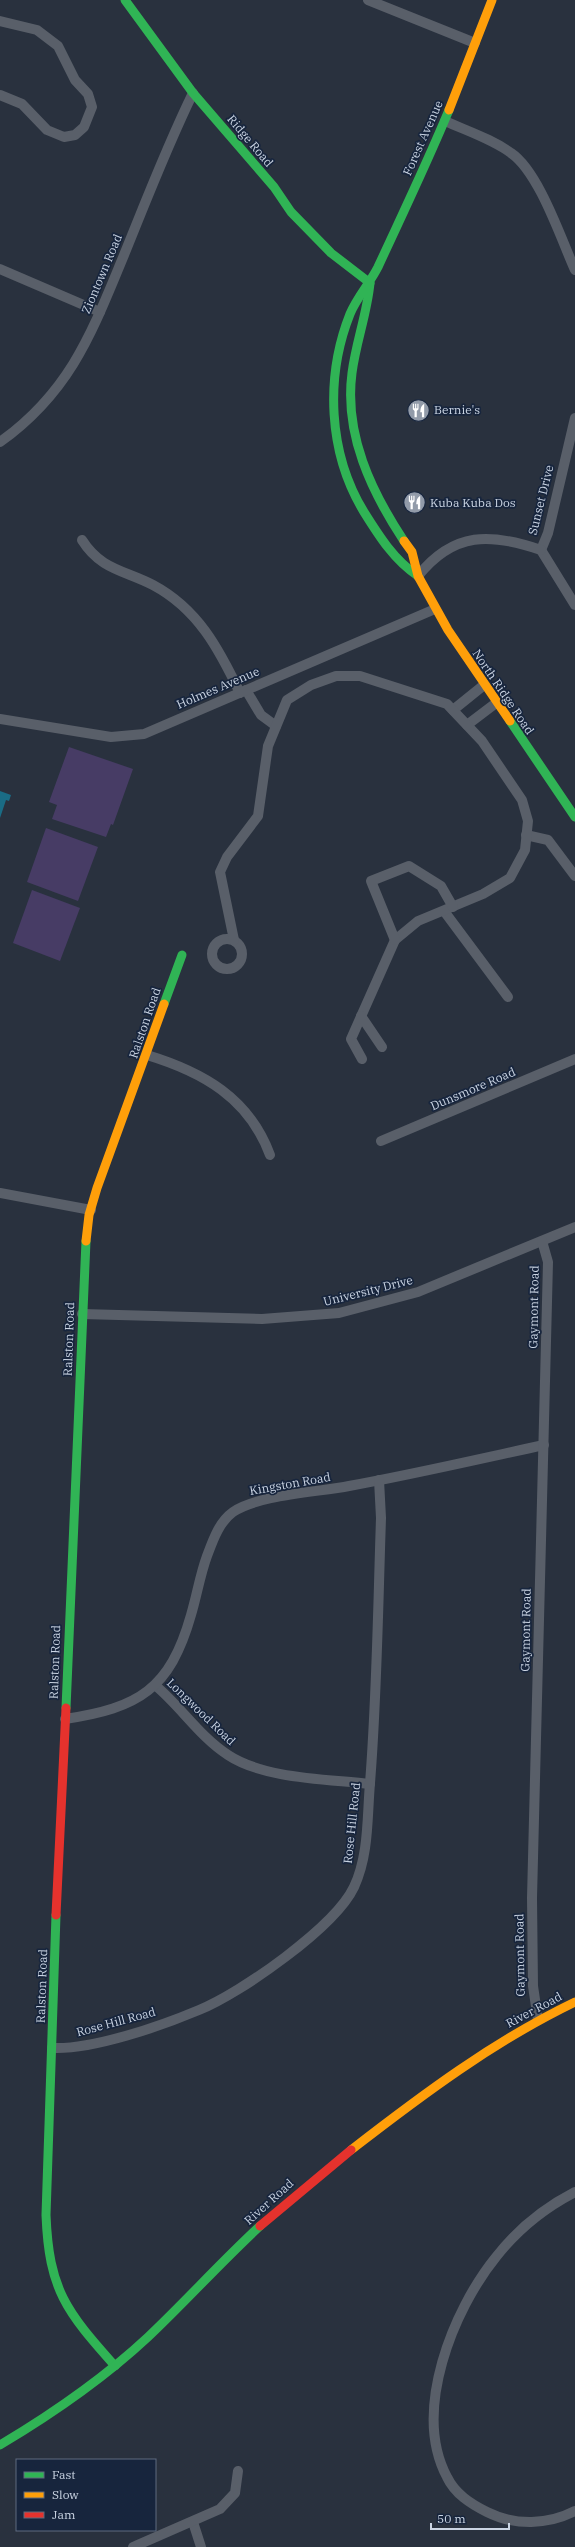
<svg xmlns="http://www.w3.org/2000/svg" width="575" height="2547" font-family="'IBM Plex Serif',serif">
	<rect width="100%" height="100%" fill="#29313e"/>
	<g fill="#473c65">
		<path d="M 69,747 L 133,769 L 113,825 L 111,824 L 106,837 L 52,819 L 57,805 L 49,802 Z"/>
		<path d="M 46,828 L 98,847 L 78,901 L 27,882 Z"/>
		<path d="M 32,890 L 80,908 L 60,961 L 13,943 Z"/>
	</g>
	<path fill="#1a6c85" d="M 0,791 L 11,795 L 9,801 L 6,800 L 0,818 Z"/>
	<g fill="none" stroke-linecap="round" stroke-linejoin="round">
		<g stroke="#595f69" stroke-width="10">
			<path d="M 368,0 L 475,43"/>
			<path d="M 0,21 L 37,30 L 58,46 L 75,80 L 88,94 L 92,107 L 84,127 L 75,135 L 64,137 L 47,130 L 22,104 L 0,95"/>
			<path d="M 445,121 C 467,131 492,139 511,153 C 539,172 561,239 575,270"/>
			<path d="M 0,269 L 100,312"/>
			<path d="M 0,442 C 71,391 92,332 124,255 C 146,201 167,146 193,93"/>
			<path d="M 82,540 C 101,570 124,570 153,585 C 198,609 219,649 240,693"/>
			<path d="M 541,550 L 548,533 L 575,418"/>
			<path d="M 541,550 L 575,605"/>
			<path d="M 418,576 C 454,531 491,533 541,550"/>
			<path d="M 246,690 L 261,715 L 276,726"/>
			<path d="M 453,710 L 484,685"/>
			<path d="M 0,719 L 111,737 L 144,734 L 435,609"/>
			<path d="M 467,725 L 496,703"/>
			<path d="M 526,835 L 548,840 L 575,876"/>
			<path d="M 444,911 L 508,997"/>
			<circle cx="227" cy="954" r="15"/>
			<path d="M 234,940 L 220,872 L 227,857 L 258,816 L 268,746 L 287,700 L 311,685 L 336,676 L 360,676 L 447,704 L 482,741 L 522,800 L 528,821 L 525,850 L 510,878 L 483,894 L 418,921 L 395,940 L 351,1039 L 362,1059"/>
			<path d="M 395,940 L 371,881 L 409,866 L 441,886 L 453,907"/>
			<path d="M 361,1016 L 382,1047"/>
			<path d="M 147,1055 C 203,1072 249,1098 270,1155"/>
			<path d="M 381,1141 L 575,1059"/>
			<path d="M 0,1193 L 91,1210"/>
			<path d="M 82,1314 L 262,1319 L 339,1313 L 418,1292 L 575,1227"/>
			<path d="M 156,1686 C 181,1707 200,1737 228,1755 C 264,1779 328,1779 370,1784"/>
			<path d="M 65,1719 C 139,1708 170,1689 191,1615 C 197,1595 200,1575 207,1556 C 213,1540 219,1522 233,1512 C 257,1495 319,1492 349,1486 C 415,1474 479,1459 544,1445"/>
			<path d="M 538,2020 L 533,1986 L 532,1898 L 548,1262 L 542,1241"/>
			<path d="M 52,2048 C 92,2050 161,2026 199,2010 C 241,1993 335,1927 354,1887 C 369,1855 367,1818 370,1783 C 377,1695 378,1606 381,1518 L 379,1480"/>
			<path d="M 575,2192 C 544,2208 517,2230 496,2257 C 453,2310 412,2411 447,2477 C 455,2494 471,2504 487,2512 C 515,2526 548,2525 575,2511"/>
			<path d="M 193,2522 L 201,2547"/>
			<path d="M 133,2547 L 220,2509 L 235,2493 L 238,2471"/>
		</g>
		<g stroke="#30b455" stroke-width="9">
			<path d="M 125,0 L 193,93 L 274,187 L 291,212 L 331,253 L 370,283"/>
			<path d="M 370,283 C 367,314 356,342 352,373 C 344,434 371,491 404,541"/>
			<path d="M 418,576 C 394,560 379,536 364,512 C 328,453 325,377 350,314 C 357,297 370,283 378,267 C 402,215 427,163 449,110"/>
			<path d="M 510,721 L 575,817"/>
			<path d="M 164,1004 L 182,955"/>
			<path d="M 66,1708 L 86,1241"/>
			<path d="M 56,1915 L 46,2215 C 49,2290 66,2311 115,2366"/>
			<path d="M 0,2445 C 52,2414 103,2379 148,2337 C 186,2301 221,2262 260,2226"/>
		</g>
		<g stroke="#ff9f0a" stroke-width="9">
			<path d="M 449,110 L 492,0"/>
			<path d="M 404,541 L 412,552 L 418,576 L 448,630 L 510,721"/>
			<path d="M 86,1241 L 89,1215 L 97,1188 L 164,1004"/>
			<path d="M 351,2150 C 422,2095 494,2041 575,2002"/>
		</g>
		<g stroke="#e5322d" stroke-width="9">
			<path d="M 56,1915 L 66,1708"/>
			<path d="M 260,2226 L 351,2150"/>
		</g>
	</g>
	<defs>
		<symbol id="restaurant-disc" viewBox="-11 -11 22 22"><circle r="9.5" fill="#929ba9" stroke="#17253d"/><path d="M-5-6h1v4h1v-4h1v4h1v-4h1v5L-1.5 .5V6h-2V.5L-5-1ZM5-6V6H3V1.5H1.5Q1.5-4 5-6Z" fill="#fff"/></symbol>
	</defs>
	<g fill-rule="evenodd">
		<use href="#restaurant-disc" x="406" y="398" width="25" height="25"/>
		<use href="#restaurant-disc" x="402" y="490" width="25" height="25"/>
	</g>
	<g text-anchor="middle" stroke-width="3.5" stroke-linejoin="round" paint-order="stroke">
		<g font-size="12" fill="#cad4e3" stroke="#17253d">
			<text transform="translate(423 138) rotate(-66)" y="4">Forest Avenue</text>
			<text transform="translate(250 141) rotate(50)" y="4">Ridge Road</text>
			<text transform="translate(102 274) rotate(-67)" y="4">Ziontown Road</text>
			<text transform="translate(541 500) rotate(-76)" y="4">Sunset Drive</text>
			<text transform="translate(218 688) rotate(-23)" y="4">Holmes Avenue</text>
			<text transform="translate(503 692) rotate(56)" y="4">North Ridge Road</text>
			<text transform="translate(145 1023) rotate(-71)" y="4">Ralston Road</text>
			<text transform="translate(473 1089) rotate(-23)" y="4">Dunsmore Road</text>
			<text transform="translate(368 1291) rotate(-14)" y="4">University Drive</text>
			<text transform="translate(534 1307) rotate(-89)" y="4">Gaymont Road</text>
			<text transform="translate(69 1339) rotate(-88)" y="4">Ralston Road</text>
			<text transform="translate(290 1484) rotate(-10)" y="4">Kingston Road</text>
			<text transform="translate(526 1630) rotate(-89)" y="4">Gaymont Road</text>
			<text transform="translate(55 1662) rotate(-88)" y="4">Ralston Road</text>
			<text transform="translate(201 1712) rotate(44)" y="4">Longwood Road</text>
			<text transform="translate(352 1823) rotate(-84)" y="4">Rose Hill Road</text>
			<text transform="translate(520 1955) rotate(-91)" y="4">Gaymont Road</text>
			<text transform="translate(42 1986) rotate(-88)" y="4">Ralston Road</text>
			<text transform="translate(534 2010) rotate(-28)" y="4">River Road</text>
			<text transform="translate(116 2022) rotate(-15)" y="4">Rose Hill Road</text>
			<text transform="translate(269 2202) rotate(-42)" y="4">River Road</text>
		</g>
		<g font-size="12" fill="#cad4e3" stroke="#17253d" text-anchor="start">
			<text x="434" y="414">Bernie's</text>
			<text x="430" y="507">Kuba Kuba Dos</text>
		</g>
	</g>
	<rect x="16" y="2459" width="140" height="72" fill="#17253d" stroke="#5f6b7f"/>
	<rect x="24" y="2472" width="20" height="6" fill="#30b455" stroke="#5f6b7f"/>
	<text x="52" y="2479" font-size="12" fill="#cad4e3">Fast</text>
	<rect x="24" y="2492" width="20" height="6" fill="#ff9f0a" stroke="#5f6b7f"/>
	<text x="52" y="2499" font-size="12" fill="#cad4e3">Slow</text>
	<rect x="24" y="2512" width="20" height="6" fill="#e5322d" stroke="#5f6b7f"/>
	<text x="52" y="2519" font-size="12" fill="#cad4e3">Jam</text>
	<path d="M431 2523v6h78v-6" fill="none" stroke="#cad4e3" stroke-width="2"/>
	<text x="437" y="2523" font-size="12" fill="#cad4e3" stroke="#17253d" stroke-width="3" paint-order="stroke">50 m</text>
</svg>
